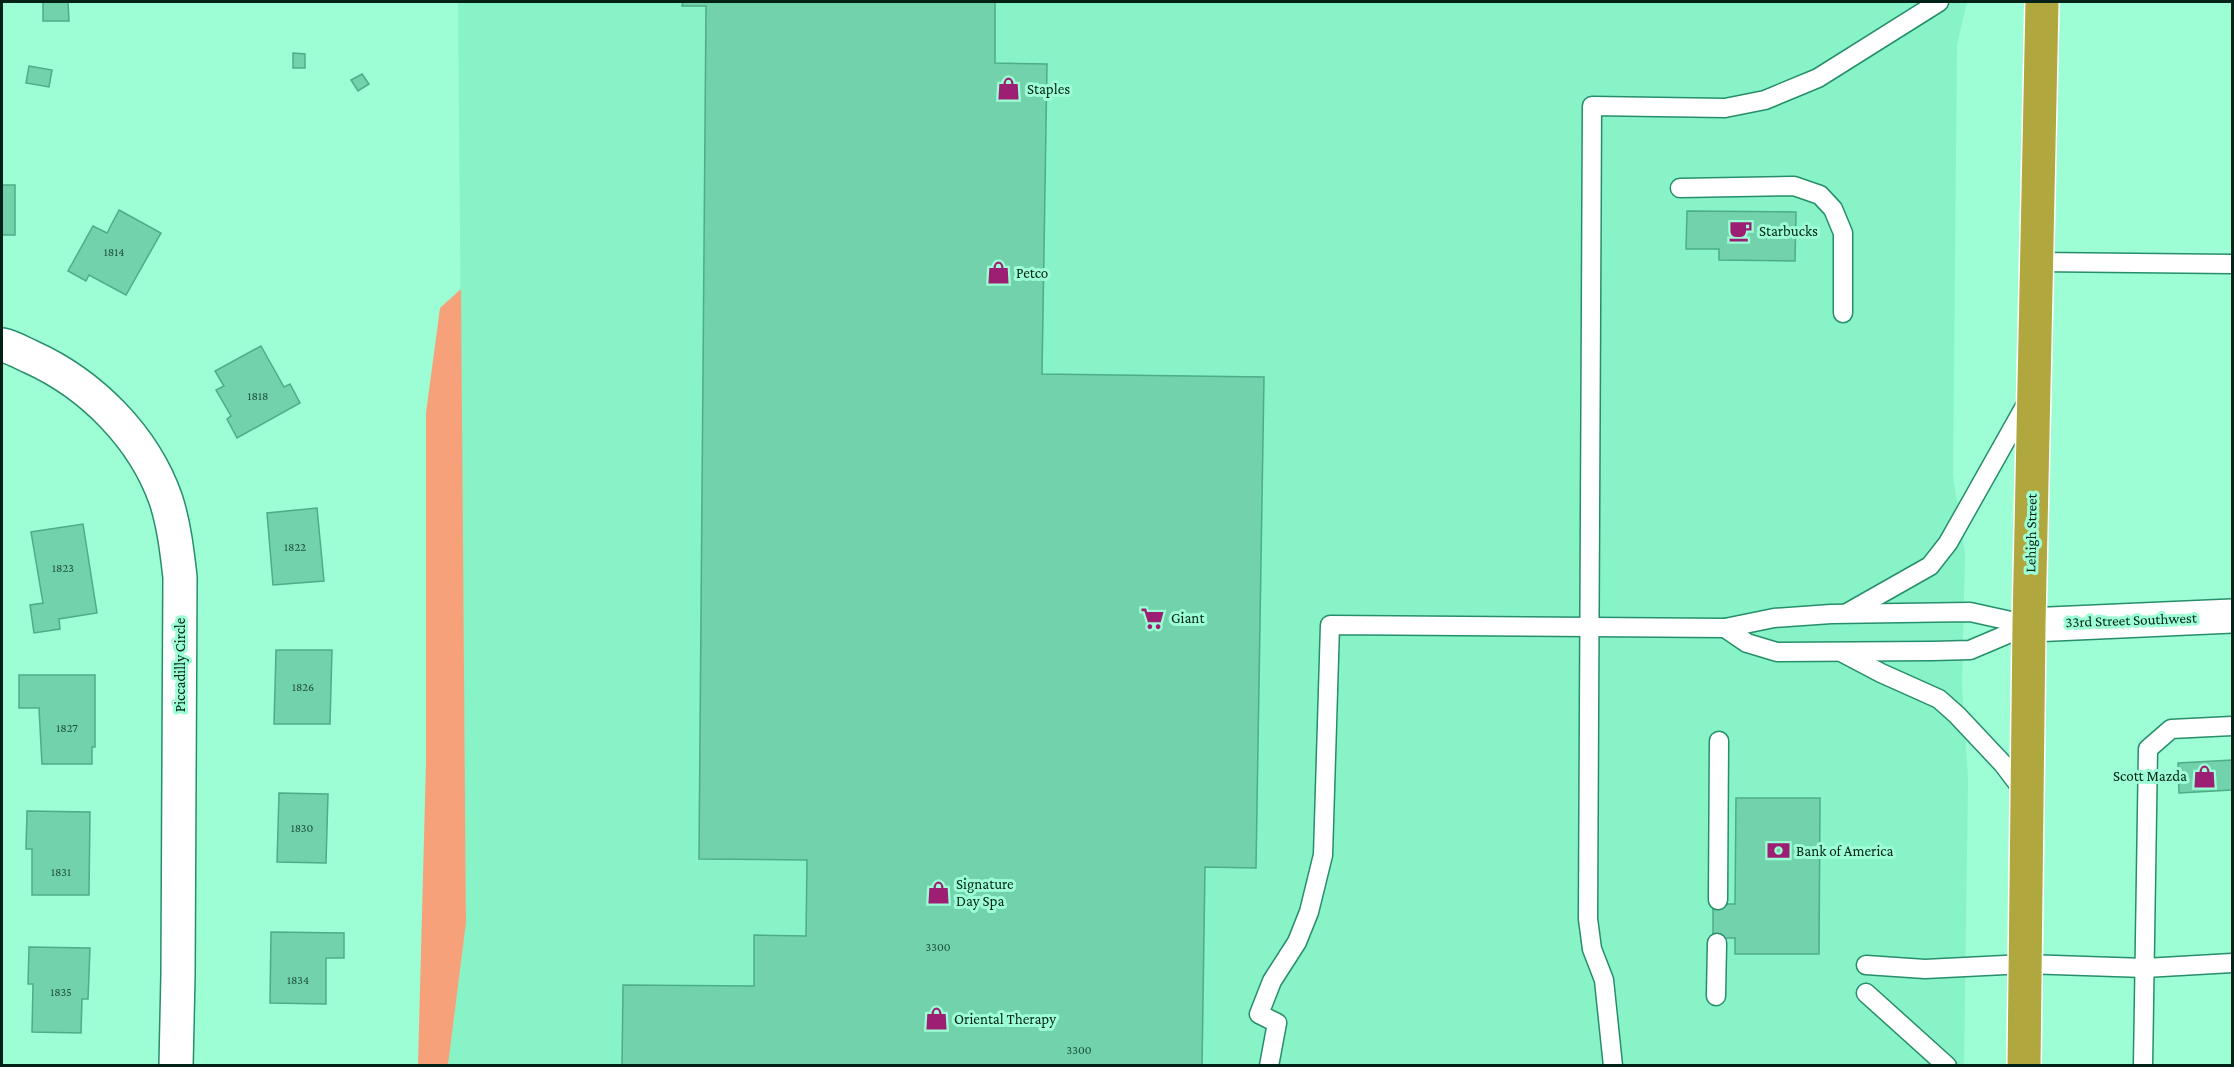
<svg xmlns="http://www.w3.org/2000/svg" width="2234" height="1067" font-family="'Crimson Pro',serif">
	<rect width="100%" height="100%" fill="#9dfdd5"/>
	<path fill="#87f3c7" d="M 458,2 L 1967,2 L 1957,44 L 1953,476 L 1965,553 L 1962,686 L 1968,779 L 1964,1065 L 448,1066 L 466,923 Z"/>
	<path fill="#f6a179" d="M 461,289 L 466,923 L 448,1065 L 418,1065 L 426,763 L 426,413 L 440,308 Z"/>
	<g fill="#71d2ab" stroke="#4cad88" stroke-width="1.5">
		<path d="M 43,2 L 68,2 L 69,21 L 43,21 Z"/>
		<path d="M 683,2 L 995,2 L 995,63 L 1047,64 L 1042,374 L 1264,377 L 1256,868 L 1205,867 L 1202,1066 L 622,1066 L 623,985 L 754,986 L 754,935 L 806,936 L 807,860 L 699,859 L 706,6 L 682,6 Z"/>
		<path d="M 293,53 L 305,54 L 305,68 L 293,68 Z"/>
		<path d="M 29,66 L 52,70 L 49,87 L 26,83 Z"/>
		<path d="M 362,74 L 369,84 L 358,91 L 351,80 Z"/>
		<rect x="2" y="185" width="13" height="50"/>
		<path d="M 119,210 L 161,233 L 126,295 L 89,275 L 86,281 L 68,271 L 93,226 L 107,233 Z"/>
		<path d="M 1687,211 L 1796,212 L 1795,261 L 1719,260 L 1719,249 L 1686,249 Z"/>
		<path d="M 261,346 L 284,387 L 290,384 L 300,403 L 237,438 L 227,419 L 231,416 L 216,390 L 224,386 L 215,371 Z"/>
		<path d="M 317,508 L 324,581 L 273,585 L 267,513 Z"/>
		<path d="M 83,524 L 97,613 L 59,619 L 60,629 L 34,633 L 30,605 L 43,603 L 31,532 Z"/>
		<path d="M 276,650 L 332,650 L 330,724 L 274,724 Z"/>
		<path d="M 19,675 L 95,675 L 95,747 L 92,747 L 92,764 L 42,764 L 39,708 L 19,708 Z"/>
		<path d="M 2232,760 L 2232,790 L 2179,793 L 2178,763 Z"/>
		<path d="M 279,793 L 328,794 L 326,863 L 277,862 Z"/>
		<path d="M 1736,798 L 1820,798 L 1819,954 L 1735,954 L 1735,938 L 1713,938 L 1713,904 L 1735,904 Z"/>
		<path d="M 27,811 L 90,812 L 89,895 L 32,895 L 32,849 L 26,849 Z"/>
		<path d="M 271,932 L 344,933 L 344,958 L 326,958 L 326,1004 L 270,1003 Z"/>
		<path d="M 29,947 L 90,948 L 88,999 L 82,999 L 81,1033 L 32,1032 L 33,984 L 28,984 Z"/>
	</g>
	<g fill="none" stroke-linecap="round" stroke-linejoin="round">
		<defs>
			<g id="lane">
				<path d="M 1680,188 L 1794,186 L 1820,195 L 1833,209 L 1843,233 L 1843,313"/>
				<path d="M 2037,262 L 2232,264"/>
				<path d="M 1847,613 L 1930,566 L 1948,543 L 2028,401"/>
				<path d="M 1725,628 L 1747,643 L 1777,652 L 1933,651 L 1970,650 L 2029,625"/>
				<path d="M 1843,653 L 1881,673 L 1939,699 L 1957,715 L 2003,764 L 2025,793"/>
				<path d="M 1718,900 L 1719,741"/>
				<path d="M 1866,965 L 1925,969 L 2025,964 L 2145,968 L 2232,963"/>
				<path d="M 1866,993 L 1947,1066"/>
				<path d="M 1716,996 L 1717,943"/>
				<path d="M 1269,1066 L 1277,1023 L 1259,1014 L 1272,981 L 1297,942 L 1309,912 L 1323,855 L 1330,625 L 1725,628 L 1774,618 L 1831,614 L 1970,612 L 2029,625"/>
				<path d="M 1613,1066 L 1604,980 L 1592,949 L 1588,919 L 1592,106 L 1725,108 L 1765,100 L 1818,78 L 1939,2"/>
				<path d="M 2143,1066 L 2148,749 L 2171,729 L 2232,726"/>
			</g>
			<g id="street">
				<path d="M 2,345 C 12,347 22,353 31,357 C 91,384 144,437 166,500 C 174,525 177,551 180,577 L 178,975 L 176,1066"/>
				<path d="M 2029,625 L 2232,616"/>
			</g>
			<path id="highway" d="M 2024,1066 L 2029,625 L 2042,2"/>
		</defs>
		<use href="#lane" stroke="#268e6a" stroke-width="21"/>
		<use href="#street" stroke="#268e6a" stroke-width="36"/>
		<use href="#highway" stroke="#fff" stroke-width="36"/>
		<use href="#lane" stroke="#fff" stroke-width="18"/>
		<use href="#street" stroke="#fff" stroke-width="33"/>
		<use href="#highway" stroke="#b0a83f" stroke-width="33"/>
	</g>
	<defs>
		<symbol id="shop-bare" viewBox="-9 -9 18 18"><path d="M-5-2.5h2.3a2.7 3.5 0 0 1 5.4 0H5L5.5 6h-11ZM-1.5-2.5h3a1.5 2.3 0 0 0-3 0Z" fill="#9d1f73" stroke="#9dfdd5" stroke-width="2.5" paint-order="stroke"/></symbol>
		<symbol id="cafe-bare" viewBox="-9 -9 18 18"><path d="M-5.5-4.5H6V0H3Q3 3.5 0 3.5H-2.5Q-5.5 3.5-5.5 0ZM3-3.2v2h1.7v-2ZM-6 4.5H4V6H-6Z" fill="#9d1f73" stroke="#9dfdd5" stroke-width="2.5" paint-order="stroke"/></symbol>
		<symbol id="supermarket-bare" viewBox="-9 -9 18 18"><path d="M-6-5.5h2.5l.6 2H6L4.5 2H-2.5L-4.4-4H-6ZM-1.5 3.2a1.3 1.3 0 1 0 .1 0ZM3 3.2a1.3 1.3 0 1 0 .1 0Z" fill="#9d1f73" stroke="#9dfdd5" stroke-width="2.5" paint-order="stroke"/></symbol>
		<symbol id="bank-bare" viewBox="-9 -9 18 18"><path d="M-6-4H6V4H-6ZM0-2.3a2.3 2.3 0 1 0 0 4.6a2.3 2.3 0 1 0 0-4.6Z" fill="#9d1f73" stroke="#9dfdd5" stroke-width="2.5" paint-order="stroke"/></symbol>
	</defs>
	<g fill-rule="evenodd">
		<use href="#shop-bare" x="992" y="72" width="33" height="33"/>
		<use href="#cafe-bare" x="1724" y="214" width="33" height="33"/>
		<use href="#shop-bare" x="982" y="256" width="33" height="33"/>
		<use href="#supermarket-bare" x="1136" y="602" width="33" height="33"/>
		<use href="#shop-bare" x="2188" y="760" width="33" height="33"/>
		<use href="#bank-bare" x="1762" y="834" width="33" height="33"/>
		<use href="#shop-bare" x="922" y="876" width="33" height="33"/>
		<use href="#shop-bare" x="920" y="1002" width="33" height="33"/>
	</g>
	<g text-anchor="middle" stroke-width="6" stroke-linejoin="round" paint-order="stroke">
		<g font-size="12" fill="#1e4e3c">
			<text x="114" y="256">1814</text>
			<text x="258" y="400">1818</text>
			<text x="295" y="551">1822</text>
			<text x="63" y="572">1823</text>
			<text x="303" y="691">1826</text>
			<text x="67" y="732">1827</text>
			<text x="302" y="832">1830</text>
			<text x="61" y="876">1831</text>
			<text x="938" y="951">3300</text>
			<text x="298" y="984">1834</text>
			<text x="61" y="996">1835</text>
			<text x="1079" y="1054">3300</text>
		</g>
		<g font-size="15" fill="#032217" stroke="#9dfdd5" text-anchor="start">
			<text x="1027" y="94">Staples</text>
			<text x="1759" y="236">Starbucks</text>
			<text x="1016" y="278">Petco</text>
			<text x="1171" y="623">Giant</text>
			<text x="2187" y="781" text-anchor="end">Scott Mazda</text>
			<text x="1796" y="856">Bank of America</text>
			<text x="956" y="889">Signature<tspan x="956" dy="17">Day Spa</tspan></text>
			<text x="954" y="1024">Oriental Therapy</text>
		</g>
		<g font-size="15" fill="#032217" stroke="#9dfdd5">
			<text transform="translate(2031 533) rotate(-89)" y="5">Lehigh Street</text>
			<text transform="translate(2131 620) rotate(-2)" y="5">33rd Street Southwest</text>
			<text transform="translate(180 665) rotate(-90)" y="5">Piccadilly Circle</text>
		</g>
	</g>
	<rect width="2234" height="1067" fill="none" stroke="#032217" stroke-width="6"/>
</svg>
